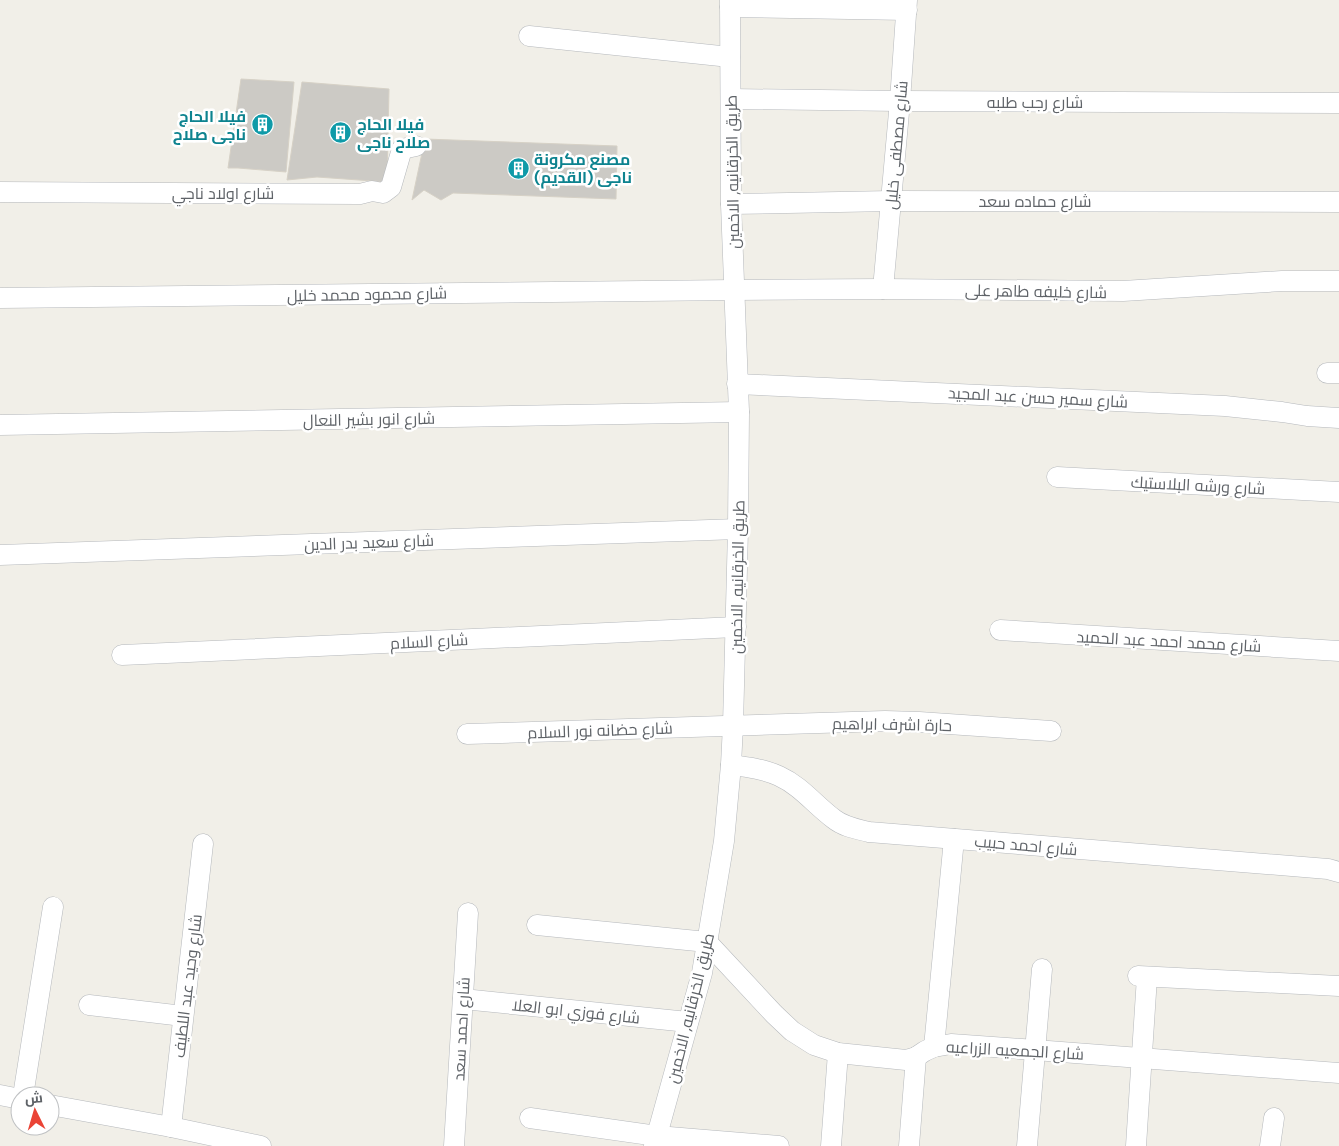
<svg xmlns="http://www.w3.org/2000/svg" width="1339" height="1146" font-family="'DM Sans',Cairo,sans-serif">
	<rect width="100%" height="100%" fill="#f1efe8"/>
	<g fill="#cccac5" stroke="#d6d1c6">
		<path d="M 241,79 L 294,82 L 286,172 L 238,168 L 228,168 Z"/>
		<path d="M 302,82 L 389,89 L 387,182 L 317,177 L 287,180 Z"/>
		<path d="M 425,139 L 617,146 L 616,199 L 453,193 L 441,200 L 424,190 L 412,200 Z"/>
	</g>
	<g fill="none" stroke-linecap="round" stroke-linejoin="round">
		<defs>
			<g id="street">
				<path d="M 730,7 L 907,10"/>
				<path d="M 529,36 L 730,57"/>
				<path d="M 731,99 L 900,101 L 1339,103"/>
				<path d="M 0,192 L 360,194 L 372,191 L 383,193 L 391,187 L 402,149 L 416,146"/>
				<path d="M 731,204 L 891,201 L 1339,202"/>
				<path d="M 883,289 L 900,101 L 907,0"/>
				<path d="M 0,298 L 734,290 L 883,289 L 1123,291 L 1282,281 L 1339,281"/>
				<path d="M 1327,373 L 1339,373"/>
				<path d="M 737,384 L 1225,406 L 1282,412 L 1307,416 L 1339,418"/>
				<path d="M 0,425 L 739,412"/>
				<path d="M 1057,477 L 1339,492"/>
				<path d="M 0,555 L 738,529"/>
				<path d="M 1000,630 L 1339,651"/>
				<path d="M 122,655 L 736,627"/>
				<path d="M 467,734 L 885,721 L 919,722 L 1051,731"/>
				<path d="M 731,765 C 747,767 764,769 779,776 C 801,786 815,805 834,819 C 844,827 857,829 869,832 L 1328,869 L 1339,872"/>
				<path d="M 537,925 L 707,942 L 774,1014 L 792,1031 L 814,1045 L 838,1053 L 906,1060 L 916,1057 L 925,1051 L 934,1047 L 951,1044 L 1035,1050 L 1339,1073"/>
				<path d="M 1138,976 L 1339,986"/>
				<path d="M 463,999 L 688,1022"/>
				<path d="M 89,1005 L 183,1016"/>
				<path d="M 934,1047 L 954,839"/>
				<path d="M 0,1095 L 20,1099"/>
				<path d="M 23,1096 L 53,907"/>
				<path d="M 50,1105 L 171,1127 L 261,1146"/>
				<path d="M 530,1118 L 657,1136 L 779,1146"/>
				<path d="M 171,1127 L 203,844"/>
				<path d="M 454,1146 L 468,913"/>
				<path d="M 654,1146 L 702,973 L 724,841 L 731,765 L 733,725 L 738,529 L 739,412 L 731,204 L 730,0"/>
				<path d="M 831,1146 L 838,1053"/>
				<path d="M 909,1146 L 916,1057"/>
				<path d="M 1027,1146 L 1042,969"/>
				<path d="M 1136,1146 L 1147,977"/>
				<path d="M 1270,1146 L 1274,1118"/>
			</g>
		</defs>
		<use href="#street" stroke="#b5b8bc" stroke-width="21"/>
		<use href="#street" stroke="#fff" stroke-width="20"/>
	</g>
	<defs>
		<symbol id="building-disc" viewBox="-11 -11 22 22"><circle r="9.5" fill="#0f9aa8" stroke="#fff"/><path d="M-4-6H4V6H1V3H-1V6H-4ZM-2.5-4.3h1.7v1.8h-1.7ZM.8-4.3h1.7v1.8H.8ZM-2.5-1h1.7V.8h-1.7ZM.8-1h1.7V.8H.8Z" fill="#fff"/></symbol>
	</defs>
	<g fill-rule="evenodd">
		<use href="#building-disc" x="250" y="112" width="25" height="25"/>
		<use href="#building-disc" x="328" y="120" width="25" height="25"/>
		<use href="#building-disc" x="506" y="156" width="25" height="25"/>
	</g>
	<g text-anchor="middle" stroke-width="5" stroke-linejoin="round" paint-order="stroke">
		<g font-size="16" fill="#5f6368" stroke="#fff">
			<text x="1035" y="108">شارع رجب طلبه</text>
			<text transform="translate(896 145) rotate(-85)" y="6">شارع مصطفى خليل</text>
			<text transform="translate(732 172) rotate(-91)" y="6">طريق الخرقانيه, الاخمين</text>
			<text x="223" y="199">شارع اولاد ناجي</text>
			<text x="1035" y="207">شارع حماده سعد</text>
			<text transform="translate(1036 291) rotate(1)" y="6">شارع خليفه طاهر على</text>
			<text transform="translate(367 294) rotate(-1)" y="6">شارع محمود محمد خليل</text>
			<text transform="translate(1038 397) rotate(3)" y="6">شارع سمير حسن عبد المجيد</text>
			<text transform="translate(369 419) rotate(-1)" y="6">شارع انور بشير النعال</text>
			<text transform="translate(1198 485) rotate(3)" y="6">شارع ورشه البلاستيك</text>
			<text transform="translate(369 542) rotate(-2)" y="6">شارع سعيد بدر الدين</text>
			<text transform="translate(737 577) rotate(-89)" y="6">طريق الخرقانيه, الاخمين</text>
			<text transform="translate(429 641) rotate(-3)" y="6">شارع السلام</text>
			<text transform="translate(1169 641) rotate(3)" y="6">شارع محمد احمد عبد الحميد</text>
			<text transform="translate(892 724) rotate(1)" y="6">حارة اشرف ابراهيم</text>
			<text transform="translate(600 730) rotate(-2)" y="6">شارع حضانه نور السلام</text>
			<text transform="translate(1026 845) rotate(5)" y="6">شارع احمد حبيب</text>
			<text transform="translate(187 986) rotate(-83)" y="6">شارع وحيد عبد اللطيف</text>
			<text transform="translate(690 1008) rotate(-76)" y="6">طريق الخرقانيه, الاخمين</text>
			<text transform="translate(576 1011) rotate(6)" y="6">شارع فوزي ابو العلا</text>
			<text transform="translate(461 1029) rotate(-87)" y="6">شارع احمد سعد</text>
			<text transform="translate(1015 1050) rotate(3)" y="6">شارع الجمعيه الزراعيه</text>
		</g>
		<g font-size="16" font-weight="bold" fill="#0d838f" stroke="#fff" text-anchor="start">
			<text x="246" y="122" text-anchor="end">فيلا الحاج<tspan x="246" dy="18">ناجى صلاح</tspan></text>
			<text x="357" y="130">فيلا الحاج<tspan x="357" dy="18">صلاح ناجى</tspan></text>
			<text x="534" y="165">مصنع مكرونة<tspan x="534" dy="18">ناجى (القديم)</tspan></text>
		</g>
	</g>
	<g transform="translate(35 1111) rotate(355)"><circle r="24" fill="#ffffff" stroke="#bfc1c3"/>
	<path d="M0-4L9 19L0 12L-9 19Z" fill="#ea4335"/>
	<text y="-8" font-size="14" font-weight="bold" text-anchor="middle" fill="#5f6368">ش</text>
	</g>
</svg>
